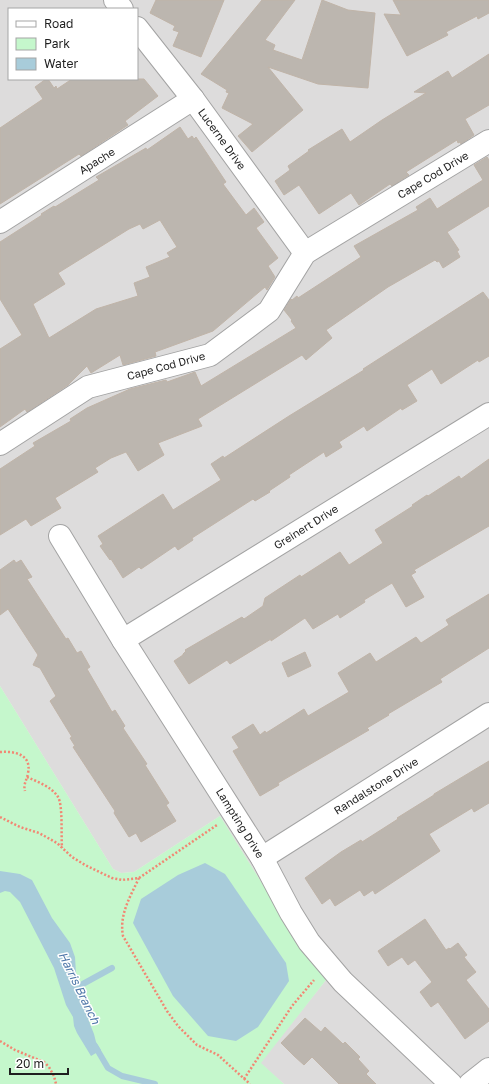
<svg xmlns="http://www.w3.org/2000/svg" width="489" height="1084" font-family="'Golos Text',sans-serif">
	<rect width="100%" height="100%" fill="#efece5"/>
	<path fill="#dddcdc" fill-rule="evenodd" d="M 0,0 L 489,0 L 489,1084 L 284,1084 L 260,1063 L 326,980 L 303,949 L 220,816 L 134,872 L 121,873 L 113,869 L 0,686 ZM 9,9 L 137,9 L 137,79 L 9,79 Z"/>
	<path fill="#c5f7cc" d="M 0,686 L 113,869 L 121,873 L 134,872 L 220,816 L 303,949 L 326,980 L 261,1063 L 284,1084 L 0,1084 Z"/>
	<g fill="#a8ccda">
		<path d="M 205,863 L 225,874 L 286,963 L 289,981 L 258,1027 L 236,1041 L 208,1036 L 173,996 L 133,923 L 141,899 L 178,875 Z"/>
		<path d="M 0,871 L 20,874 L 32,880 L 52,918 L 70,943 L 75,957 L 76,973 L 75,983 L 76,987 L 83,1000 L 90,1024 L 94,1034 L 96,1042 L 101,1050 L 91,1056 L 77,1033 L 74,1026 L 73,1017 L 66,1005 L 54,968 L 20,902 L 10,892 L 5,891 L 0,893 Z"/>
	</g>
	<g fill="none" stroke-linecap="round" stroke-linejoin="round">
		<g stroke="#a8ccda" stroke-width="6">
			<path d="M 70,991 L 112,968"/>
			<path d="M 95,1046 L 108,1068 L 122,1076 L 155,1084"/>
		</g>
	</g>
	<g fill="#bcb6af" stroke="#c0b4a8" fill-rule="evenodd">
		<path d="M 156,0 L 224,0 L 201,57 L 173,46 L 179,32 L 173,30 L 175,26 L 150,13 Z"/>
		<path d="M 262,0 L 295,0 L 265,40 L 275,45 L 273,50 L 302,60 L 322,0 L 348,10 L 375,13 L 368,88 L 318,84 L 268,67 L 303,110 L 252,152 L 238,136 L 253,124 L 222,108 L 229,93 L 226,92 L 227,90 L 201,74 Z"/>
		<path d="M 393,0 L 489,0 L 489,13 L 478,19 L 477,16 L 446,32 L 448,35 L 407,56 L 384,14 L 401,15 Z"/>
		<path d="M 489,54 L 489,105 L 465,119 L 474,135 L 461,144 L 460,142 L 458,143 L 457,140 L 406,172 L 409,175 L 392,186 L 390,184 L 359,205 L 351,193 L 319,214 L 299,185 L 284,195 L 275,181 L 290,170 L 288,166 L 309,151 L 308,150 L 342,129 L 350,142 L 382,120 L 426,93 L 414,92 L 448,71 L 452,78 Z"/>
		<path d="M 46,79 L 48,79 L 54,88 L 56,86 L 57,89 L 72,79 L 144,79 L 158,96 L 125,121 L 128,125 L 81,156 L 79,154 L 0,204 L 0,128 L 43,99 L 35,87 Z"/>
		<path d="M 180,127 L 188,139 L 192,136 L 194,139 L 196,137 L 226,182 L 223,184 L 246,215 L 254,208 L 264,222 L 256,228 L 278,258 L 268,266 L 275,277 L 267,290 L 265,287 L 213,331 L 155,352 L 156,356 L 123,365 L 120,355 L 91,373 L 87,366 L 68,385 L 27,412 L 25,409 L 0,427 L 0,349 L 22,335 L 0,299 L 0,242 L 42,215 L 41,214 L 54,206 L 55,207 L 99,180 L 96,177 L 146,148 L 147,150 ZM 160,220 L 177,247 L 167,253 L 170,257 L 146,267 L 150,277 L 134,283 L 138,296 L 96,309 L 49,338 L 33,304 L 65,284 L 58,273 L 129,229 L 140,224 L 143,229 Z"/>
		<path d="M 487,157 L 489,160 L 489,206 L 447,232 L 459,250 L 457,251 L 460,257 L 443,268 L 439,261 L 437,262 L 435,260 L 388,287 L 326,330 L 332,338 L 306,360 L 302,355 L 198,419 L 202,426 L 158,443 L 164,455 L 138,471 L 126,452 L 111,458 L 95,468 L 98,472 L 55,498 L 61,508 L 31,526 L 26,519 L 0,535 L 0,469 L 35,446 L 33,443 L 71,421 L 70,419 L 87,408 L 130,389 L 166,380 L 167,382 L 195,372 L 201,386 L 296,328 L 291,321 L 292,320 L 284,310 L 291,299 L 292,300 L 297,296 L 298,298 L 361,257 L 354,246 L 418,210 L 416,207 L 430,198 L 437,209 L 483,180 L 474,165 Z"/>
		<path d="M 483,292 L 489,300 L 489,356 L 479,362 L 478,360 L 441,384 L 432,369 L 407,385 L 417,401 L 402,410 L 401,408 L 367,431 L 364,426 L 339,442 L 342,447 L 326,457 L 324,452 L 289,475 L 290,477 L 269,491 L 270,492 L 255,501 L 253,499 L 192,538 L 193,540 L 178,550 L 175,546 L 141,569 L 139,567 L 123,578 L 111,559 L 110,560 L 100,546 L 103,544 L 98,536 L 163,494 L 173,510 L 221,480 L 211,464 L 223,456 L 224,458 L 289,416 L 364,370 L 363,369 Z"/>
		<path d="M 489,459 L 489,526 L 414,570 L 416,572 L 411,575 L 424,597 L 406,607 L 392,583 L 364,600 L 365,602 L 340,618 L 338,614 L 313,629 L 305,618 L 271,641 L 271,639 L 230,664 L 227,660 L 189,684 L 174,661 L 183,655 L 183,654 L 186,651 L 185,650 L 242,617 L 244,619 L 263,606 L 265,598 L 300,575 L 301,577 L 340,552 L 349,565 L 383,543 L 375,530 L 413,506 L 412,505 L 427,495 L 428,496 L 459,476 L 461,479 Z"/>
		<path d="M 14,560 L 16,563 L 21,560 L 32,577 L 27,579 L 66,639 L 68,638 L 77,653 L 81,651 L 90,667 L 87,669 L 112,712 L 115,710 L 125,726 L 123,728 L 147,764 L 145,765 L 169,803 L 166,805 L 176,821 L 141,842 L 136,833 L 129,837 L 114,813 L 115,811 L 73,747 L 75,746 L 70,738 L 72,737 L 50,701 L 56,696 L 40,668 L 33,665 L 38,655 L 8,609 L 0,615 L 0,570 Z"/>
		<path d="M 489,594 L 489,648 L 440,679 L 442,682 L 388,714 L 389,715 L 367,728 L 369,730 L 278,783 L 279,785 L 260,796 L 233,751 L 239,748 L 232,737 L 253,724 L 260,735 L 265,731 L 266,733 L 304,709 L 308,716 L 349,692 L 338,673 L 370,653 L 376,662 L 416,637 L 421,643 L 449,625 L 446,620 Z"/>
		<path d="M 305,652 L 311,666 L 288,677 L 282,663 Z"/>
		<path d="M 489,761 L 489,803 L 474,812 L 472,808 L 429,834 L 440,851 L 375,894 L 373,890 L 364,896 L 360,890 L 335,906 L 330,898 L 322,904 L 305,878 L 341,852 L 361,840 L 362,842 L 398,819 L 397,818 L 434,795 L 434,794 Z"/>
		<path d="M 425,919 L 446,950 L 449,948 L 450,949 L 458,943 L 467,955 L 464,957 L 476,972 L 466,980 L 489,1009 L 489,1021 L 465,1039 L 438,1002 L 431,1007 L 420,992 L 432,982 L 415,960 L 408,965 L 402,957 L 388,966 L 378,951 Z"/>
		<path d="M 305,1018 L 321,1032 L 325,1027 L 343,1044 L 345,1042 L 360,1057 L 358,1059 L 369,1071 L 366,1074 L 376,1084 L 339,1084 L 312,1057 L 304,1065 L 294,1056 L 281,1043 Z"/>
	</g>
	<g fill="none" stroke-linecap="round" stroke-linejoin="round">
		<defs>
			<g id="minor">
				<path d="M 115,0 L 122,9"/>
				<path d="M 137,28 L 193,99 L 305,253"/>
				<path d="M 0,222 L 193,99"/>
				<path d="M 0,444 L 88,387 L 210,355 L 269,311 L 305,253 L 489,141"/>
				<path d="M 60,536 L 123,640 L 262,858 L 291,913 L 309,942 L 343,982 L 451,1084"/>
				<path d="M 123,640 L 489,414"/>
				<path d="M 262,858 L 489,714"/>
				<path d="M 470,1084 L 489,1069"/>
			</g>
		</defs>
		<use href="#minor" stroke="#a3a3a3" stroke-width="24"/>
		<g stroke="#f28773" stroke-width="2.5" stroke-dasharray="2 2" stroke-linecap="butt">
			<path d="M 0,752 C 14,751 32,754 28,773 C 27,780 23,784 25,791"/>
			<path d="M 27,777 C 38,782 52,787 58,797 C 63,805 61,836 62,848"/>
			<path d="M 0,817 L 20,827 L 39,833 L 57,843 L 72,857 L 85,865 L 112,878 L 122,880 L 139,878 L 217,825"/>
			<path d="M 139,878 C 130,897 119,915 123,936 L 167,1011 L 178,1026 L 197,1045 L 218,1055 L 250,1084"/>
			<path d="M 0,1041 L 15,1050 L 44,1062 L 49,1067 L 54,1076 L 56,1084"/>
			<path d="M 244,1079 L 292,1006 L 314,980"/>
		</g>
		<use href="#minor" stroke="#fff" stroke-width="22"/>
	</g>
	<g text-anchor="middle" stroke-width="3" stroke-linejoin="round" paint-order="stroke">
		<g font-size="11" fill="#1f1f1f" stroke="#fff">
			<text transform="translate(222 139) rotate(54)" y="4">Lucerne Drive</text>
			<text transform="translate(97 161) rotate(-32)" y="4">Apache</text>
			<text transform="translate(433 175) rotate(-31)" y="4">Cape Cod Drive</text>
			<text transform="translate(166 366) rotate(-15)" y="4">Cape Cod Drive</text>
			<text transform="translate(306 527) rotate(-32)" y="4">Greinert Drive</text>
			<text transform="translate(376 786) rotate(-32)" y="4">Randalstone Drive</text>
			<text transform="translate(240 823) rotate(58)" y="4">Lampting Drive</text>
		</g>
		<g font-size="12" font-style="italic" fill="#5078a9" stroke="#fff">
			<text transform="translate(79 988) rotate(64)" y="4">Harris Branch</text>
		</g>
	</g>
	<rect x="8" y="8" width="130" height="72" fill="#ffffff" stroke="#a5a5a5"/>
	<rect x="16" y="21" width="20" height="6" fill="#ffffff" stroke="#a5a5a5"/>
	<text x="44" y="28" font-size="12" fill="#1f1f1f">Road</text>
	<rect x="16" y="38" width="20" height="12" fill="#c5f7cc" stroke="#a5a5a5"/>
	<text x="44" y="48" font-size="12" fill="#1f1f1f">Park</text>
	<rect x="16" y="58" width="20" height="12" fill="#a8ccda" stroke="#a5a5a5"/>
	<text x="44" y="68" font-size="12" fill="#1f1f1f">Water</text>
	<path d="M10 1068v6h58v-6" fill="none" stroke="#1f1f1f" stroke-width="2"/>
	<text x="16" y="1068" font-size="12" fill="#1f1f1f" stroke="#ffffff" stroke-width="3" paint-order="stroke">20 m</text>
</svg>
